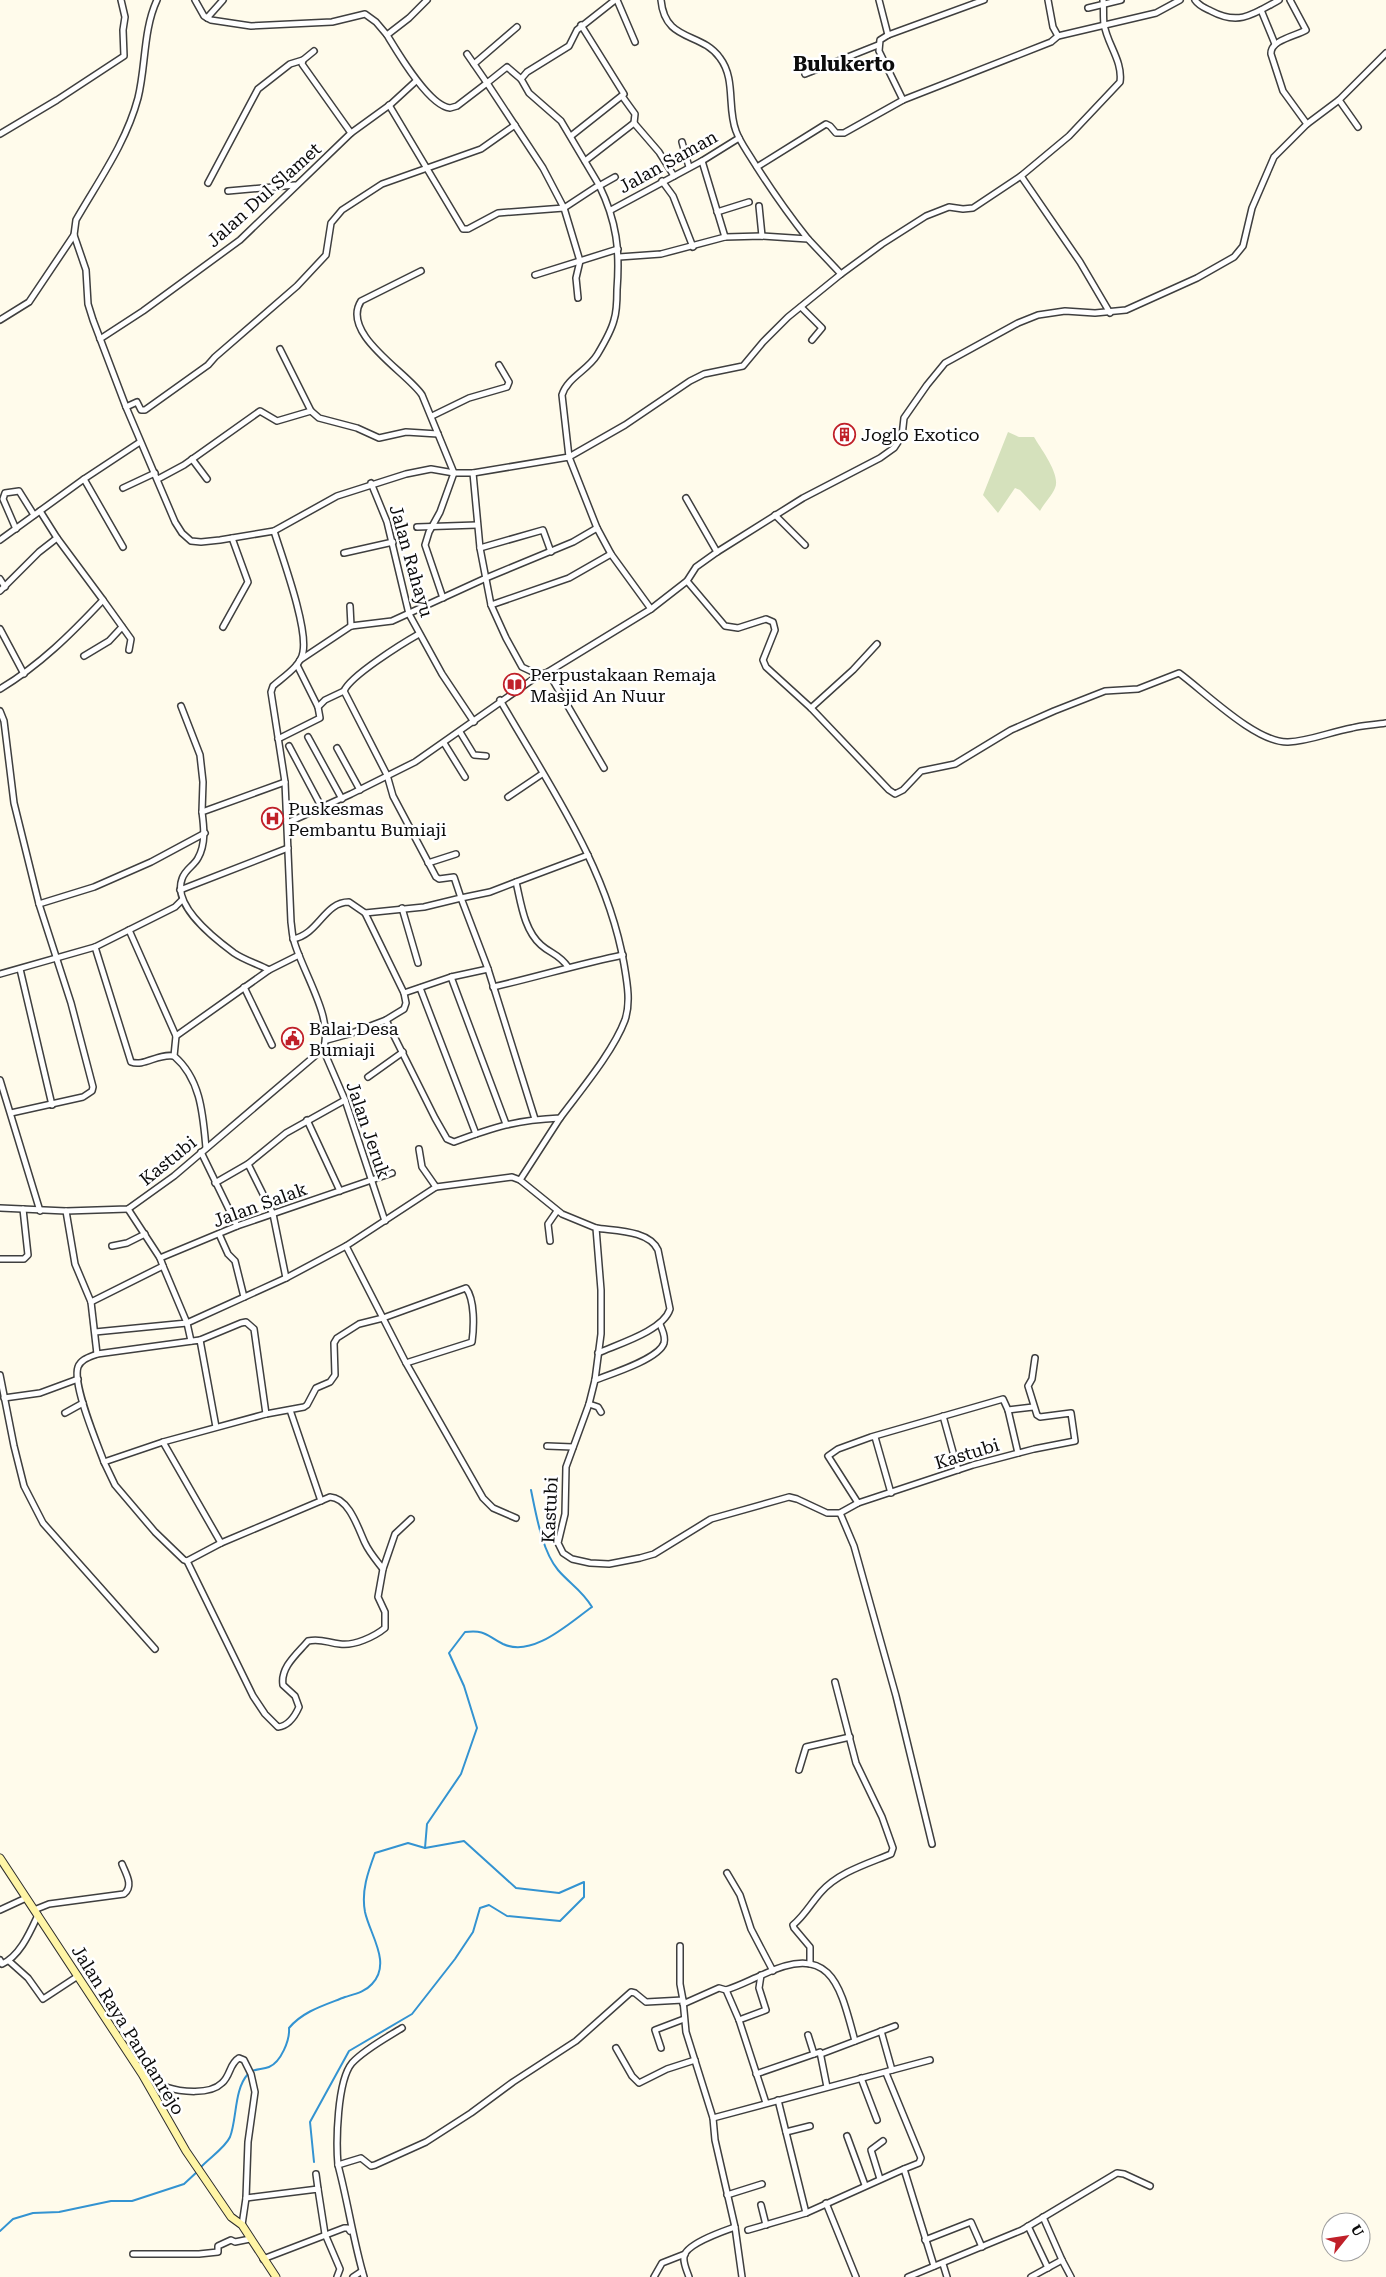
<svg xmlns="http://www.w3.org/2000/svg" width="1386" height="2277" font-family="'Roboto Serif',serif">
	<rect width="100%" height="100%" fill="#fffbeb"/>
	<path fill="#d5e1bc" d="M 1008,432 L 1019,437 L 1034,437 C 1041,449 1061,475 1055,488 C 1052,496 1044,503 1040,511 L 1020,490 L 1015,488 L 998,513 L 983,495 Z"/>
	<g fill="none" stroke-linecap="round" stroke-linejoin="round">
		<g stroke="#3393d1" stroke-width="2">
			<path d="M 314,2162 L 310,2122 L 349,2051 L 412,2014 L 455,1959 L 473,1932 L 480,1908 L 489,1905 L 507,1916 L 560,1921 L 584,1897 L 584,1882 L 559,1893 L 516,1888 L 464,1841 L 425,1848 L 427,1824 L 461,1774 L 477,1728 L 464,1686 L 449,1653 L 465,1632 C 487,1630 485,1635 503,1644 C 533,1658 569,1623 592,1607 C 582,1590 570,1584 558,1570 C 542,1551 536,1514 531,1490"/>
			<path d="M 201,2167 C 209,2158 225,2148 230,2137 C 237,2119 234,2089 248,2074 C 253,2068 262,2070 269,2067 C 281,2062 290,2040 289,2028 C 303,2011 325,2005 345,1997 C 355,1994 365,1992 372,1984 C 392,1963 370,1935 365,1912 C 361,1891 368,1872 375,1853 L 408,1843 L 425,1848"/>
			<path d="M 0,2231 L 13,2219 L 33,2213 L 59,2212 L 111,2201 L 132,2201 L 184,2184 L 198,2171"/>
		</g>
		<defs>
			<g id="street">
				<path d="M 157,0 C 143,30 146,66 138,98 C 126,143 99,180 76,220 L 74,235 L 86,270 L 88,304 L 93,320 L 126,407 L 175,522 L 182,533 L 191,541 L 201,542 L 220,540 L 274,531 L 337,496 L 406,474 L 431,469 L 454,473 L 473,473 L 569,457 L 562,395 C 567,378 588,370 597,355 C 603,345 611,332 614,320 C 617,311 617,300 617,290 C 620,250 617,222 599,185"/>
				<path d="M 195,0 L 204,16 L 211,20 L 251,26 L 332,22 L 365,14 L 376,22 L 387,35"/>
				<path d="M 427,0 L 409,18 L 387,35 C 398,53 429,106 450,108 L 457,106 L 487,83 L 543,168 L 564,208 L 599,185 L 561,121 L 529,93 L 521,79 L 527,72 L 569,46 L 577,30 L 615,0"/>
				<path d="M 617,0 L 635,42"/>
				<path d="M 661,0 C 665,43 701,31 720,58 C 736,79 727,108 736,131 C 740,142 747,151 753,161 C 770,188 788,214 808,239"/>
				<path d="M 879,0 L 888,35"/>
				<path d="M 1048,0 L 1053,27 L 1058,36"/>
				<path d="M 1103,0 C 1104,8 1103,16 1104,24 C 1107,44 1123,61 1120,82 L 1069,136 L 1021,176 L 1080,262 L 1110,313"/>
				<path d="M 1195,0 C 1199,6 1205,8 1211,11 C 1239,26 1254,14 1279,0"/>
				<path d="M 1290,0 L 1306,30 C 1296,36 1270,40 1271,54 L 1283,91 L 1307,124"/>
				<path d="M 1088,8 L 1121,0"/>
				<path d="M 1261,10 L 1275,44"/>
				<path d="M 207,18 L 223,0"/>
				<path d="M 314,51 L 303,60 L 302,64 L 351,133"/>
				<path d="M 467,54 L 487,83 L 507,67 L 521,79"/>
				<path d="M 474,64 L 517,27"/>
				<path d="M 805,74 L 878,45"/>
				<path d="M 622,96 L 635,114 L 634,123"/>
				<path d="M 903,100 L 879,51 L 880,40 L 888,35 L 984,0"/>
				<path d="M 1339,100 L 1358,127"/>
				<path d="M 389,105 L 463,229 L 468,229 L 498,213 L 564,208 L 580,261 L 576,278 L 578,298"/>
				<path d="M 0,134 L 57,100 L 124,56 L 123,30 L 125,17 L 121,0"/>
				<path d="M 571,136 L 624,94 L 581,25"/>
				<path d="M 682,142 L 689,167"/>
				<path d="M 585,161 L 634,123 L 659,152 L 674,176"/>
				<path d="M 702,161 L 725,237"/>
				<path d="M 757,167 L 826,124 L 830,126 L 836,133 L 844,133 L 903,100 L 1051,42 L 1058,36 L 1156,13 L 1180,0"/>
				<path d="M 662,181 L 673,196 L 693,247"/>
				<path d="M 208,183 L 258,89 L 290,64 L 303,60"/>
				<path d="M 599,186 L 615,177"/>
				<path d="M 228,191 L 295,185"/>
				<path d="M 759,206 L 762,236"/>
				<path d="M 611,210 L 702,161 L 739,138"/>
				<path d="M 717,212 L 749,202"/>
				<path d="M 619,257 L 661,254 L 725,237 L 762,236 L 808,239 L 841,274"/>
				<path d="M 421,271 L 361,301 C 340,334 408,373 422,395 L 454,473 L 440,512 L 429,532 L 425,545 L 443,598"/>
				<path d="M 535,275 L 618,249"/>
				<path d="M 801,307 L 822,328 L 812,340"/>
				<path d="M 0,320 L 29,302 L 74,235"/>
				<path d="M 100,339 L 143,311 L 240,240 L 351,133 L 391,104 L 416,81"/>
				<path d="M 280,349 L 311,411"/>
				<path d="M 126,407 L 137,402 L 141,410 L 145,410 L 208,365 L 215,357 L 297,286 L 326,255 L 331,223 L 342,210 L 382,184 L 481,149 L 515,125"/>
				<path d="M 432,416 L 469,398 L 507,387 L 509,382 L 499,365"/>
				<path d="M 192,459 L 207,479"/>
				<path d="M 473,473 L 480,548 L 491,605 L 506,638 L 522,667 L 539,675"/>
				<path d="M 84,479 L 123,547"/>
				<path d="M 158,479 L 184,465 L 260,411 L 277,421 L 311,411 L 319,418 L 357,428 L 379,438 L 406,432 L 438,434"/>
				<path d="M 371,483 L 387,522 L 409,614 L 442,674 L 474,722"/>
				<path d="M 123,488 L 155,473"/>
				<path d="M 686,498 L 717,552"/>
				<path d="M 775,515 L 805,545"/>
				<path d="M 417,527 L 477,525"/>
				<path d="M 16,529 L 3,499 L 5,493 L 19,491 L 34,515"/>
				<path d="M 0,540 L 84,479 L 140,442"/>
				<path d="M 480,548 L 543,530 L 551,552"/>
				<path d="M 344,553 L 393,542"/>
				<path d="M 0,579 L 5,587"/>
				<path d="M 687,581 L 725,626 L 738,628 L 766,619 L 773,622 L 775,630 L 763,660 L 766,667 L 811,708 L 889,790 L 895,794 L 903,790 L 921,771 L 955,764 L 1011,730 L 1054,711 L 1105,691 L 1138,689 L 1179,673 C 1205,692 1256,743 1288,742 C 1310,741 1330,732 1352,728 C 1363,725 1375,725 1386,723"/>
				<path d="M 0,591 L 39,552 L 57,538"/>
				<path d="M 103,600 L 131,639 L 129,650"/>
				<path d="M 491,605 L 569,578 L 611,554"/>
				<path d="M 350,606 L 351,626"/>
				<path d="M 651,609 L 687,581 L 696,567 L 717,552 L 803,498 L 880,458 L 894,448 L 902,436 L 904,418 L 927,385 L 945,363 L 1018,323 L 1038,315 L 1065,311 L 1095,313 L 1126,310 L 1197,278 L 1234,257 L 1243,246 L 1252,208 L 1274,157 L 1307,124 L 1339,100 L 1386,53"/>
				<path d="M 223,627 L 248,582 L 232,538"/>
				<path d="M 0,629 L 24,674"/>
				<path d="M 84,656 L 109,641 L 122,627"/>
				<path d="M 300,660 L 351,626 L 392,621 L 486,578 L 573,542 L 597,528"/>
				<path d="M 548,672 L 604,768"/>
				<path d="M 0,689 C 40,665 71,634 103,600 L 57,538 L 40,511"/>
				<path d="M 181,706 L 200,755 L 203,782 L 202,812"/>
				<path d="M 318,707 L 325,700 L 344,691"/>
				<path d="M 811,708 L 853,670 L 877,644"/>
				<path d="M 0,711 L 4,721 L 14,803 L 39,904 L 71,1003 L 93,1087 L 92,1091 L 83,1097 L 11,1113"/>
				<path d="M 460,732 L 474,755 L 486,756"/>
				<path d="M 308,737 L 342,799"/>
				<path d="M 278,739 L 320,718 L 318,707 L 297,665"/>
				<path d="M 444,743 L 465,777"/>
				<path d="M 289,746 L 322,808"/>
				<path d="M 337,748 L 360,790"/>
				<path d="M 285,782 L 202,812 C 204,827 206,844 198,858 C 194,866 185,869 182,879 C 172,906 215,939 234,953 C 244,960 258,964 269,970 L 299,955"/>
				<path d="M 508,797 L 542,774"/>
				<path d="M 287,823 L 351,794 L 415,762 L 539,675 L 548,672 L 651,609 L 611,554 L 597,528 L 569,457 L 625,425 L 690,381 L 704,374 L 743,366 L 763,342 L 788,317 L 841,274 L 882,244 L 926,216 L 949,207 L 963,209 L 973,208 L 1021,176"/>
				<path d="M 428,863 L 456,854"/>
				<path d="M 180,890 L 288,848"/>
				<path d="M 39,904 L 94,887 L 151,862 L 205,833"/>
				<path d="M 402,908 L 418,963"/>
				<path d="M 129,930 L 176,1036"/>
				<path d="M 293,939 C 319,934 324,902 349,902 L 365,913"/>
				<path d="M 95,947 L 131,1062 C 144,1067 158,1053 174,1056"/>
				<path d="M 568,967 C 559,954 551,954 541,945 C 524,930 521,903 516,882 L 588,855"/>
				<path d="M 20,969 L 52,1105"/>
				<path d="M 488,969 L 535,1119"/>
				<path d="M 0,974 L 95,947 L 175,907 L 182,900"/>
				<path d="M 451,977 L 506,1124"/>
				<path d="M 244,987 L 272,1045"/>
				<path d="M 493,987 C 537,977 579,964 623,955"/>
				<path d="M 420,988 L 476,1134"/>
				<path d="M 404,993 L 365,913 L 424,907 L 461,898 L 454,877 L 439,879 L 436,877 L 393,796 L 387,775 L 344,691 C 350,676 403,643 419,634"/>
				<path d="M 386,1020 L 404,1009 L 406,1003 L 404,993 L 451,977 L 488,969 L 461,898 L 490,892 L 516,882"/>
				<path d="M 327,1040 L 349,1034 L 386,1020 L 435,1118 L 447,1139 L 454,1142 C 494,1127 516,1120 560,1118 C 580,1091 613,1052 625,1020 C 631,1002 627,982 624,964 C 607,866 548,784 500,700"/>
				<path d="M 323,1049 L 345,1100 L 385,1221"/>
				<path d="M 368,1077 L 403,1052"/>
				<path d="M 0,1080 L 40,1211"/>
				<path d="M 307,1120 L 340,1191"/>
				<path d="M 206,1148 C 203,1115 201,1079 174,1056 L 176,1036 L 269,970"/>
				<path d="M 419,1149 L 422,1167 L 436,1187"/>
				<path d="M 201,1152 L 237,1226"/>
				<path d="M 520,1180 L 560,1118"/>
				<path d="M 215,1183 L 248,1164"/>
				<path d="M 0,1208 L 66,1211 L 128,1209 L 174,1176 L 323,1049 C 335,1020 302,971 294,941 C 292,935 292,928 291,922 L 285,782 L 271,692 L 273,686 C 283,677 301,666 303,652 C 308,627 282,557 274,531"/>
				<path d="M 66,1211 L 75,1264 L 91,1302 L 163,1266 L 160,1258 L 128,1209"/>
				<path d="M 596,1228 C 615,1231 649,1230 658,1250 L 670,1309 C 663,1331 618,1344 598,1353"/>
				<path d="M 219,1234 L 228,1254 L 235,1261 L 244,1297"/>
				<path d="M 550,1241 L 548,1224 L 557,1211"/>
				<path d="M 112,1246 L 127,1243 L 145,1234"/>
				<path d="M 346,1246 L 436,1187 L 512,1177 L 520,1180 L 562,1214 L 596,1228 L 601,1290 L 601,1334 L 595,1380 L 589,1404 L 566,1467 L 565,1514 L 558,1543 L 563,1553 L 572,1559 L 590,1563 L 609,1564 L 640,1558 L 654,1554 L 711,1519 L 789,1497 L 797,1499 L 827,1513 L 840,1513 L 858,1503 L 973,1465 L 1034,1449 L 1075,1441 L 1071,1413 L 1040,1417 L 1037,1415 L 1028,1386 L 1032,1379 L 1035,1358"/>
				<path d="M 160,1258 L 237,1226 L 392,1173"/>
				<path d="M 0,1259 L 24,1259 L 28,1255 L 23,1209"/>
				<path d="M 286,1278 L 273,1214 L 248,1164 L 286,1133 L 345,1100"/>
				<path d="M 91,1302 L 97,1354"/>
				<path d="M 95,1332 L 187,1323 L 163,1266"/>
				<path d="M 200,1340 L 241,1323 L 246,1322 L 254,1329 L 266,1414"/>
				<path d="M 191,1341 L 187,1323 L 286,1278 L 346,1246 L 406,1363 L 483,1498 L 493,1508 L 516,1518"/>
				<path d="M 0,1375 L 14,1446 L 24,1486 L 43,1523 L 155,1649"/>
				<path d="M 595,1380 C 611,1374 659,1359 664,1343 C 666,1336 662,1330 660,1324"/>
				<path d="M 4,1398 L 40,1393 L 78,1379"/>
				<path d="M 589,1404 L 598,1407 L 601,1412"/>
				<path d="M 290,1410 L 321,1501"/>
				<path d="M 1008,1410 L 1033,1407"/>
				<path d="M 65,1413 L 83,1403"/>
				<path d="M 943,1416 L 958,1470"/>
				<path d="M 875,1437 L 891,1493"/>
				<path d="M 163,1442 L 104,1462 L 115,1485 L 155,1532 L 184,1560 L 187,1561 L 221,1543 L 330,1497 C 349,1498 358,1528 365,1543 C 369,1552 376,1560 383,1569 L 395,1534 L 411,1519"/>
				<path d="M 547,1446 L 573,1447"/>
				<path d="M 104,1462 C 97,1443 72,1384 78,1367 C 81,1359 90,1357 97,1354 L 200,1340 L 216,1427"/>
				<path d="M 858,1503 L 828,1456 L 838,1449 L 871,1437 L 1003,1399 L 1008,1410 L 1018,1453"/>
				<path d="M 840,1513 L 854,1546 L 896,1696 L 932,1844"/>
				<path d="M 221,1543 L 163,1442 L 266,1414 L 304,1407 L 307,1405 L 316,1388 L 330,1382 L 335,1375 L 334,1343 L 337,1338 L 359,1324 L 383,1318 L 466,1288 C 475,1300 474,1327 472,1342 L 406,1363"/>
				<path d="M 187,1561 L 253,1696 L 265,1714 L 278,1727 C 288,1726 295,1716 299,1707 L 295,1696 L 283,1685 C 280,1667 298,1653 308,1641 C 321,1638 328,1643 340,1644 C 354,1646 374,1637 385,1628 L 385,1612 L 378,1597 L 383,1569"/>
				<path d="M 799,1770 L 806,1747 L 850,1737"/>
				<path d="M 727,1873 L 740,1895 L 751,1929 L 773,1971"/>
				<path d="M 0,1910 L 26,1898"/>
				<path d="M 34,1910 L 49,1904 L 124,1894 C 134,1886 126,1874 122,1864"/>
				<path d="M 680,1946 L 680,1984 L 683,2000"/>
				<path d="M 0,1960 L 2,1964 C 20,1956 30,1932 38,1915"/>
				<path d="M 9,1961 L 28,1978 L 43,1999 L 78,1976"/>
				<path d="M 810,1964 L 810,1947 L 794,1928 L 793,1925 C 805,1915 811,1903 821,1892 C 839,1872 867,1864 891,1854 L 893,1848 L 882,1817 L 856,1763 L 835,1682"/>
				<path d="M 726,1990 C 739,1986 750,1980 762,1975 C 832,1941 840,1986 855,2041"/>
				<path d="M 683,2004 L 719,1988 L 726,1990 L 739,2020 L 766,2103"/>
				<path d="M 739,2020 L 766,2010 L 759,1988 L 761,1975"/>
				<path d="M 881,2031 L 892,2070"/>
				<path d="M 808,2035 L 814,2054"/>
				<path d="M 616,2048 L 632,2076 L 639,2083 L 667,2069 L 695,2060"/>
				<path d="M 661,2048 L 655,2030 L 684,2019"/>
				<path d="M 821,2054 L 895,2026"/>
				<path d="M 140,2070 C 149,2075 157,2083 166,2087 C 181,2092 210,2095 222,2083 C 231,2075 229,2064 239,2058 L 244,2060 L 251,2074 L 255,2092 L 248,2142 L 246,2198 L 242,2225"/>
				<path d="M 886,2073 L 921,2158 L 919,2163 L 904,2169"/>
				<path d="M 756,2074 L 820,2052 L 827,2087"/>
				<path d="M 861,2078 L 877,2120"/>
				<path d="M 778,2100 L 806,2213"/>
				<path d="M 786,2132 L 810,2126"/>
				<path d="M 847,2136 L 865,2185"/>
				<path d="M 338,2165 C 336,2142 337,2081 352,2063 C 365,2049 386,2038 402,2028"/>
				<path d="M 316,2174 L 318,2189"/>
				<path d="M 880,2179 L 871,2150 L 883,2141"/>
				<path d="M 727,2195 L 762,2184"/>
				<path d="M 246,2198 L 318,2189 L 325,2234 L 340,2269 L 337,2277"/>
				<path d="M 826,2203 L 856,2277"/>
				<path d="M 761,2205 L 766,2225"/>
				<path d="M 1043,2217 L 1062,2260"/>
				<path d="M 1028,2226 L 1048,2268"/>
				<path d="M 735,2227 L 715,2140 L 713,2118 L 930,2060"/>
				<path d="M 748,2230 L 806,2213 L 904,2169 L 934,2266"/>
				<path d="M 925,2240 L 971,2222 L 982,2247"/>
				<path d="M 133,2254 L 199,2254 L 218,2252 L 218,2246 L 231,2240 L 235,2242 L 250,2239"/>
				<path d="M 263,2259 L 344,2228 L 348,2228 L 350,2231"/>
				<path d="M 943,2264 L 947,2277"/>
				<path d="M 353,2277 L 362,2271"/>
				<path d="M 364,2277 C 353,2240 348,2202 338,2165 L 361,2158 L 371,2166 L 375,2165 L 426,2142 L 471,2113 L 513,2082 L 576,2041 L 631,1992 L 635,1993 L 646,2002 L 683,2000 L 686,2032 L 713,2118"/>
				<path d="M 654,2277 L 662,2263 L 685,2254"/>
				<path d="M 689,2277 C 687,2271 683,2263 684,2257 C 685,2244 724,2231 735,2227 L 742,2277"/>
				<path d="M 908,2277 L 1022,2230 L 1117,2173 L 1124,2174 L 1150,2186"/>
				<path d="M 1031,2277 L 1062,2260 L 1071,2277"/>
			</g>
			<path id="secondary" d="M 0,1858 L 142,2074 L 186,2151 L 231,2217 L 242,2225 L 276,2277"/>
		</defs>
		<use href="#street" stroke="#3f3f3f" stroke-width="8"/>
		<use href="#secondary" stroke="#2e2e2e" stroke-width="9"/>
		<use href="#street" stroke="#fff" stroke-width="5"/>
		<use href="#secondary" stroke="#fff5a6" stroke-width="7"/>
	</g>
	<defs>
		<symbol id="building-ring" viewBox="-11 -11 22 22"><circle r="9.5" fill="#fff" stroke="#c02029" stroke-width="1.5"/><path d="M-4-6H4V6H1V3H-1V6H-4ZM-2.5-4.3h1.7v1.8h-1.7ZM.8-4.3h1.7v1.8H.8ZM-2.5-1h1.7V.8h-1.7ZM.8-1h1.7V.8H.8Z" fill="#c02029"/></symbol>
		<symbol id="library-ring" viewBox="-11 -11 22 22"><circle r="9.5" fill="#fff" stroke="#c02029" stroke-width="1.5"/><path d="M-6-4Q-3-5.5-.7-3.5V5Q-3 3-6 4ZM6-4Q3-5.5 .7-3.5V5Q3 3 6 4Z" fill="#c02029"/></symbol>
		<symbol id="hospital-ring" viewBox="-11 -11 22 22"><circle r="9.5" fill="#fff" stroke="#c02029" stroke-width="1.5"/><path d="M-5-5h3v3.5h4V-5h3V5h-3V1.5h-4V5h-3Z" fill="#c02029"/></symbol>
		<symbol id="civic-ring" viewBox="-11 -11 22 22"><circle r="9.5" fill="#fff" stroke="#c02029" stroke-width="1.5"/><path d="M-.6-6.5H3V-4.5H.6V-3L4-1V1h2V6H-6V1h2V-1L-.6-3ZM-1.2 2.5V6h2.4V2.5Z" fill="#c02029"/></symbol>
	</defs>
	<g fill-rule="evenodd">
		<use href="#building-ring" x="832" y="422" width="25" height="25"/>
		<use href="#library-ring" x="502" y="672" width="25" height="25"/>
		<use href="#hospital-ring" x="260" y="806" width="25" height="25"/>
		<use href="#civic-ring" x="280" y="1026" width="25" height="25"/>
	</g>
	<g text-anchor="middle" stroke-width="5" stroke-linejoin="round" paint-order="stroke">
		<g font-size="18" fill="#0c0c0c" stroke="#fff">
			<text transform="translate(668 162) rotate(-29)" y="6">Jalan Saman</text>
			<text transform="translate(264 195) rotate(-42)" y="6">Jalan Dul Slamet</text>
			<text transform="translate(411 561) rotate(74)" y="6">Jalan Rahayu</text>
			<text transform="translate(368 1130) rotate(71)" y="6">Jalan Jeruk</text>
			<text transform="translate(168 1161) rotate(-39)" y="6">Kastubi</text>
			<text transform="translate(260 1205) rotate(-20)" y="6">Jalan Salak</text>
			<text transform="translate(967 1454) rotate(-17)" y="6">Kastubi</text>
			<text transform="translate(550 1510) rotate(-87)" y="6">Kastubi</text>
			<text transform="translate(128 2030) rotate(58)" y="6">Jalan Raya Pandanrejo</text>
		</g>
		<g font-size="18" fill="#0c0c0c" stroke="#fff" text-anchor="start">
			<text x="861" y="441">Joglo Exotico</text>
			<text x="530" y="681">Perpustakaan Remaja<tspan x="530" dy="21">Masjid An Nuur</tspan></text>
			<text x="288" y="815">Puskesmas<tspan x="288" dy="21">Pembantu Bumiaji</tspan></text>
			<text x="309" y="1035">Balai Desa<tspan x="309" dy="21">Bumiaji</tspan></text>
		</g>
		<g font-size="20" font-weight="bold" fill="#0c0c0c" stroke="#fff">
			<text x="844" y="71">Bulukerto</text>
		</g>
	</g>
	<g transform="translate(1346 2237) rotate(60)"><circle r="24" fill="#ffffff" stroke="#9e9e9e"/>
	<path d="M0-4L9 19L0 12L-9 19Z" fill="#c02029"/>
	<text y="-8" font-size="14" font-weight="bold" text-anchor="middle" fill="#0c0c0c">U</text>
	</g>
</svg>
